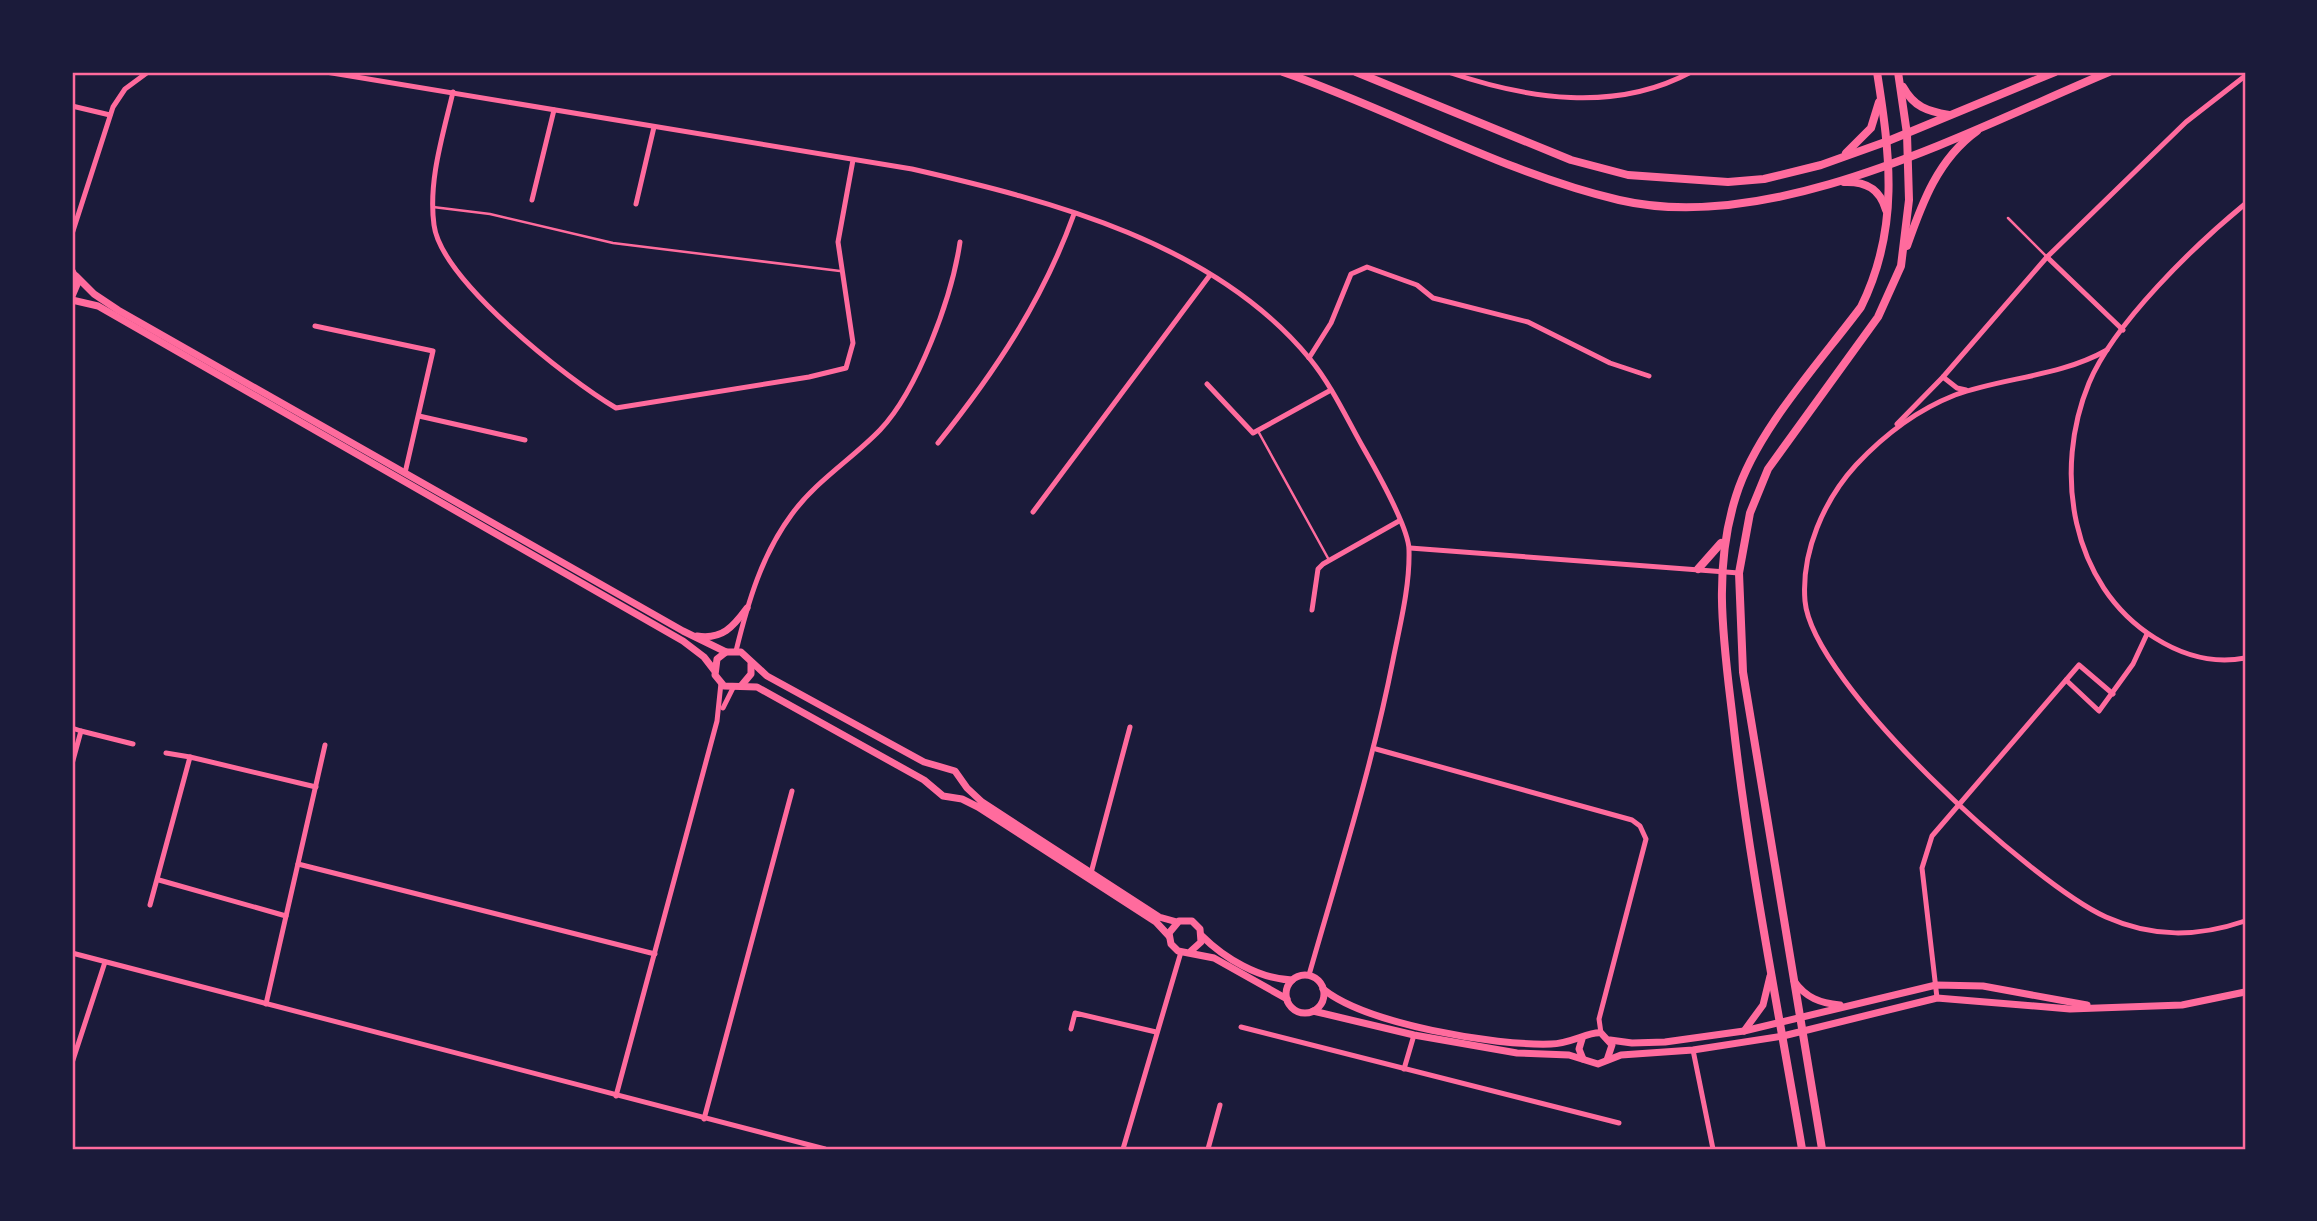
<svg xmlns="http://www.w3.org/2000/svg" width="2317" height="1221" font-family="'Public Sans',sans-serif">
	<rect width="100%" height="100%" fill="#1b1b3a"/>
	<g fill="none" stroke-linecap="round" stroke-linejoin="round">
		<g stroke="#ff6b9d" stroke-width="2.5">
			<path d="M 433,207 L 490,214 L 613,243 L 840,271"/>
			<path d="M 2008,218 L 2047,257"/>
			<path d="M 1258,431 L 1329,560"/>
		</g>
		<g stroke="#ff6b9d" stroke-width="5">
			<path d="M 326,72 L 912,169 C 1052,201 1215,243 1310,359 C 1332,386 1347,419 1364,449 C 1376,470 1409,529 1409,550 C 1410,586 1400,625 1393,660 C 1372,767 1339,870 1309,975"/>
			<path d="M 1448,72 C 1527,99 1615,113 1691,72"/>
			<path d="M 453,92 C 443,135 428,181 434,225 C 441,280 568,380 616,408 L 809,377 L 846,368 L 853,343 L 838,242 L 853,160"/>
			<path d="M 72,106 L 110,115"/>
			<path d="M 532,200 L 554,110"/>
			<path d="M 636,204 L 654,127"/>
			<path d="M 2245,204 C 2195,245 2114,323 2089,383 C 2053,470 2070,585 2155,638 C 2182,655 2213,664 2245,658"/>
			<path d="M 72,234 L 113,107 L 125,89 L 148,72"/>
			<path d="M 2047,257 L 2123,330"/>
			<path d="M 315,326 L 433,351 L 405,473"/>
			<path d="M 2107,350 C 2059,377 2005,377 1955,395 C 1917,410 1884,435 1856,465 C 1824,500 1801,552 1805,601 C 1812,683 2031,883 2106,917 C 2153,938 2198,937 2245,921"/>
			<path d="M 1309,358 L 1331,323 L 1351,274 L 1367,267 L 1417,285 L 1433,298 L 1528,322 L 1610,363 L 1649,376"/>
			<path d="M 1943,377 L 1957,388 L 1966,390"/>
			<path d="M 1207,384 L 1253,433 L 1331,390"/>
			<path d="M 419,416 L 525,440"/>
			<path d="M 1897,424 L 1943,377 L 2047,257 L 2186,122 L 2245,76"/>
			<path d="M 938,443 C 995,372 1043,300 1074,214"/>
			<path d="M 1033,512 L 1210,275"/>
			<path d="M 1410,548 L 1739,573"/>
			<path d="M 1312,610 L 1318,569 L 1323,564 L 1399,521"/>
			<path d="M 736,651 C 748,602 762,554 792,514 C 816,481 852,459 880,430 C 918,390 952,297 960,242"/>
			<path d="M 2066,680 L 2099,711 L 2133,664 L 2147,634"/>
			<path d="M 723,708 L 733,688"/>
			<path d="M 72,728 L 81,731 L 72,764"/>
			<path d="M 81,731 L 133,744"/>
			<path d="M 1376,749 L 1632,820 L 1640,826 L 1646,839 L 1599,1019 L 1601,1033"/>
			<path d="M 166,753 L 190,757"/>
			<path d="M 298,864 L 655,954"/>
			<path d="M 1091,873 L 1130,727"/>
			<path d="M 159,880 L 286,916"/>
			<path d="M 150,905 L 190,757 L 316,787"/>
			<path d="M 72,953 L 825,1149"/>
			<path d="M 1937,998 L 1922,868 L 1932,836 L 2079,665 L 2113,694"/>
			<path d="M 266,1004 L 325,745"/>
			<path d="M 1241,1027 L 1619,1123"/>
			<path d="M 1071,1029 L 1075,1013 L 1156,1032"/>
			<path d="M 1693,1050 L 1713,1149"/>
			<path d="M 72,1063 L 105,962"/>
			<path d="M 1404,1069 L 1414,1035"/>
			<path d="M 616,1096 L 717,721 L 721,683"/>
			<path d="M 704,1119 L 792,791"/>
			<path d="M 1123,1149 L 1181,952"/>
			<path d="M 1208,1149 L 1220,1105"/>
		</g>
		<g stroke="#ff6b9d" stroke-width="7">
			<path d="M 72,271 L 78,282 L 72,296"/>
			<path d="M 76,276 L 94,294 L 118,310 L 683,631 L 726,652"/>
			<path d="M 72,300 L 98,306 L 683,641 L 704,657 L 714,670"/>
			<path d="M 697,636 C 722,640 733,627 747,608"/>
			<path d="M 741,686 L 751,674 L 751,664"/>
			<path d="M 1169,936 L 1156,922 L 978,807 L 962,799 L 943,796 L 924,780 L 757,687 L 724,686 L 715,675 L 717,659 L 726,652 L 741,652 L 767,676 L 924,762 L 955,771 L 967,788 L 982,802 L 1159,917 L 1177,922"/>
			<path d="M 1202,936 C 1224,958 1259,979 1292,980"/>
			<path d="M 1191,951 L 1201,942 L 1200,929 L 1192,921 L 1179,921 L 1169,933 L 1171,944 L 1178,951 L 1214,958 L 1287,999"/>
			<circle cx="1305" cy="994" r="19"/>
			<path d="M 1794,981 C 1806,998 1820,1003 1840,1005"/>
			<path d="M 1323,989 C 1366,1024 1495,1046 1551,1044 C 1570,1044 1590,1031 1601,1033 L 1612,1045 L 1607,1060"/>
			<path d="M 1313,1011 L 1414,1035 L 1517,1053 L 1569,1055 L 1598,1064 L 1621,1055 L 1693,1050 L 1783,1036 L 1937,998 L 2070,1009 L 2182,1005 L 2245,992"/>
			<path d="M 1744,1031 L 1763,1005 L 1770,976"/>
			<path d="M 1582,1039 L 1579,1049 L 1583,1059"/>
			<path d="M 1610,1040 L 1632,1043 L 1665,1042 L 1744,1031 L 1936,985 L 1983,986 L 2087,1005"/>
		</g>
		<g stroke="#ff6b9d" stroke-width="8">
			<path d="M 1283,72 C 1395,111 1504,173 1619,200 C 1774,236 1968,131 2109,72"/>
			<path d="M 1356,72 L 1571,160 L 1628,175 L 1728,182 L 1764,179 L 1821,165 L 1888,141 L 2055,72"/>
			<path d="M 1903,87 C 1914,107 1927,111 1949,115"/>
			<path d="M 1846,153 L 1871,128 L 1879,102"/>
			<path d="M 1844,182 C 1866,181 1880,189 1886,210"/>
			<path d="M 1907,246 C 1922,203 1938,159 1977,131"/>
			<path d="M 1698,569 L 1721,543"/>
			<path d="M 1802,1149 C 1778,1007 1749,864 1733,721 C 1724,644 1712,571 1736,496 C 1756,431 1820,362 1861,307 C 1900,228 1890,155 1877,72"/>
			<path d="M 1822,1149 L 1743,672 L 1739,573 L 1750,513 L 1768,469 L 1878,317 L 1901,266 L 1909,200 L 1907,134 L 1898,72"/>
		</g>
	</g>
	<rect width="2317" height="1221" fill="none" stroke="#1b1b3a" stroke-width="147"/>
	<rect x="74" y="74" width="2170" height="1074" fill="none" stroke="#ff6b9d" stroke-width="2.5"/>
</svg>
